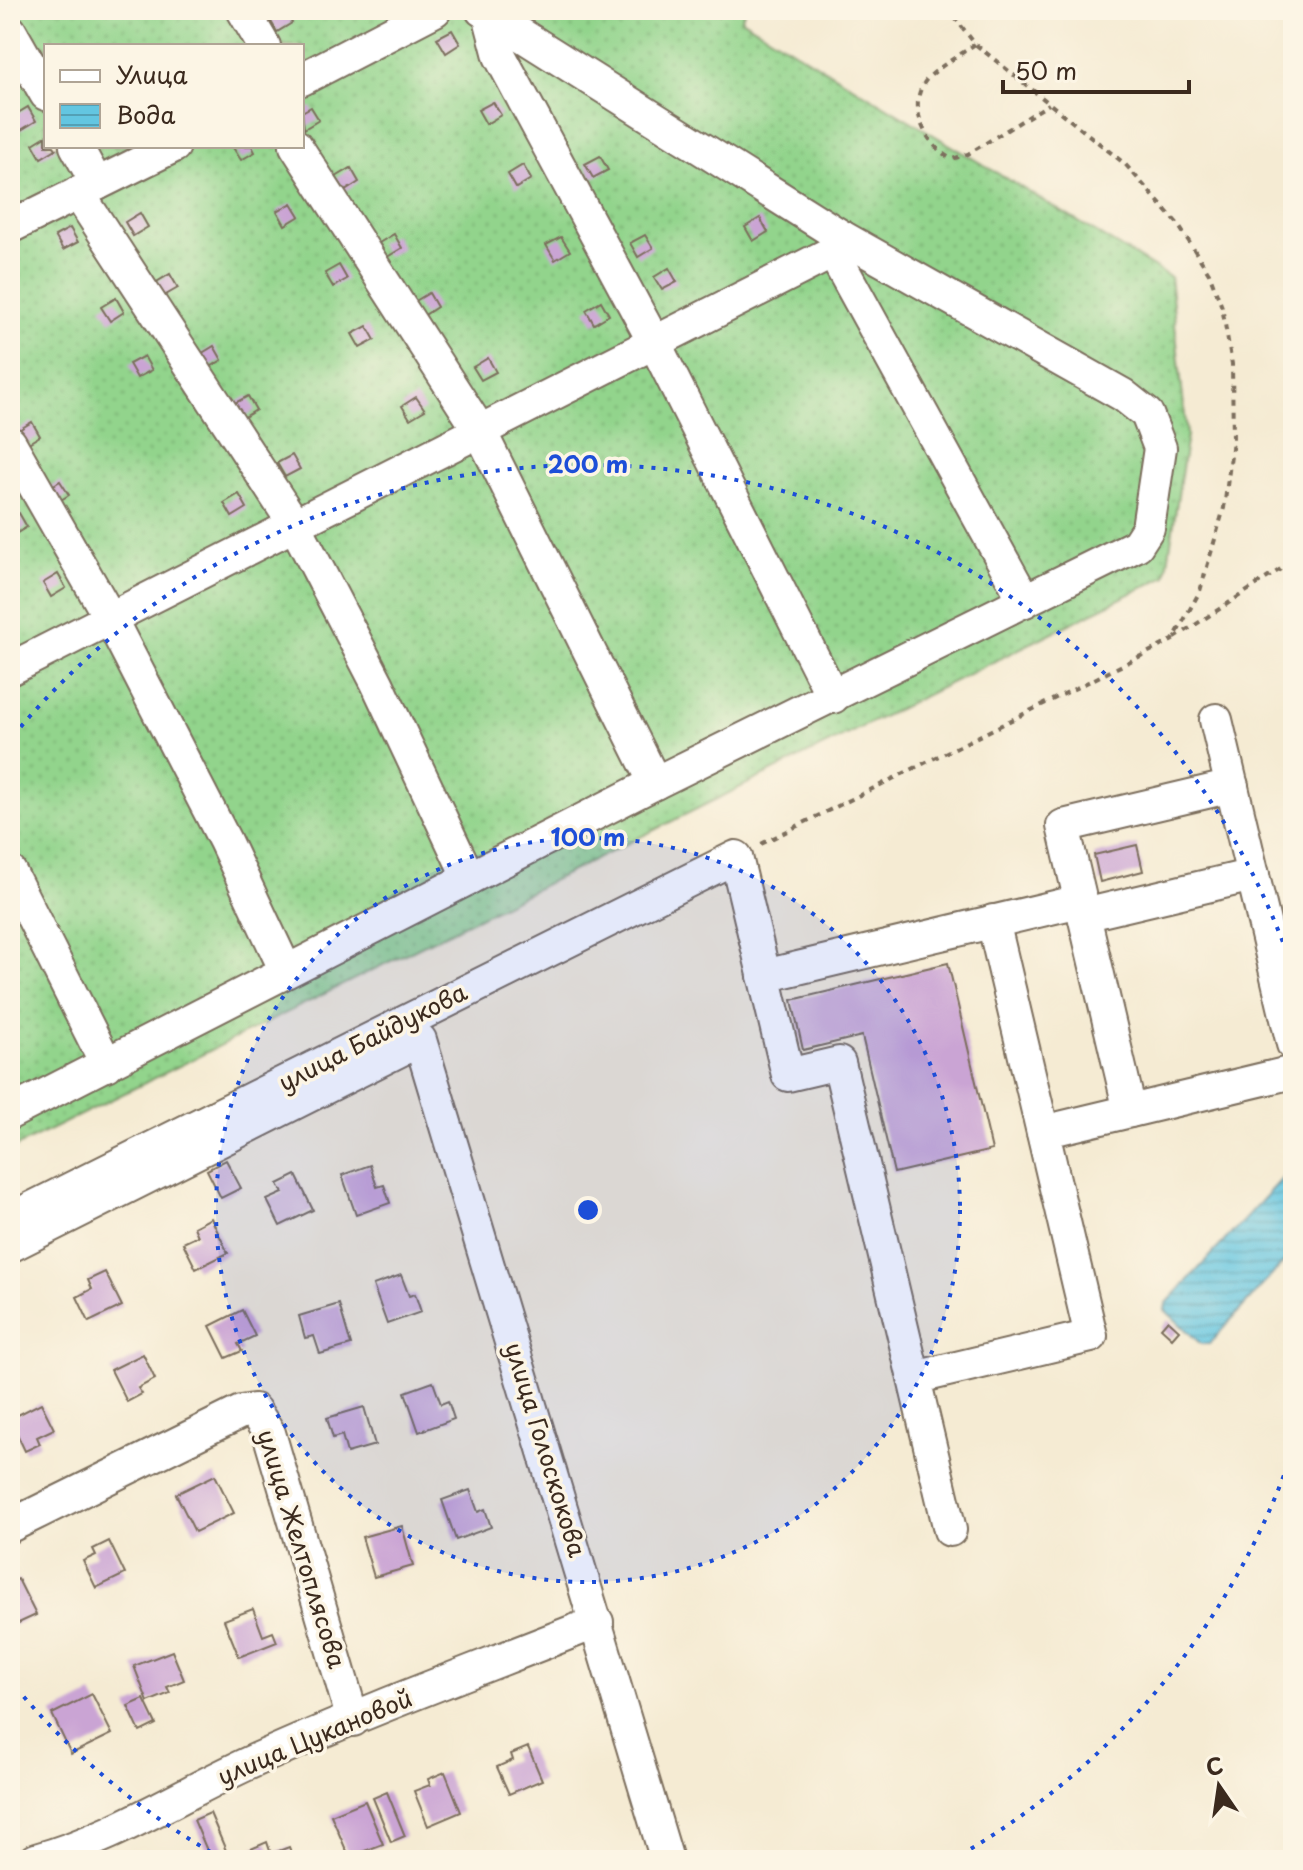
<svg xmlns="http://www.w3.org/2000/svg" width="1303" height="1870" font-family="'Playpen Sans',sans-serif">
	<defs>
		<pattern id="garden-dots" width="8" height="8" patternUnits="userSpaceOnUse" patternTransform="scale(2)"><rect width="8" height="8" fill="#92d48c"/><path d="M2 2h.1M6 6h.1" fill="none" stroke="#7fb678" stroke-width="1.8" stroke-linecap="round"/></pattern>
		<pattern id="water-rules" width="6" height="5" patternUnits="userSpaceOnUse" patternTransform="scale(2)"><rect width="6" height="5" fill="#63c6e1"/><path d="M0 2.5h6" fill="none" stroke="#53a1b6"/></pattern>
	</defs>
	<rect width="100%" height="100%" fill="#fcf5e5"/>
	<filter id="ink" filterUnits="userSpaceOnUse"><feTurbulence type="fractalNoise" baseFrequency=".0125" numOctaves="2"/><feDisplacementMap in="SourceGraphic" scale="16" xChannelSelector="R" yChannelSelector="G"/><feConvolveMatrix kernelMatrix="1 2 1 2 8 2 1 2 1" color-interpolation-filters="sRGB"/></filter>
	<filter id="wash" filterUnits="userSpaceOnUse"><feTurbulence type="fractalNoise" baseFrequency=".006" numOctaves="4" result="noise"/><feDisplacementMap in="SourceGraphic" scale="32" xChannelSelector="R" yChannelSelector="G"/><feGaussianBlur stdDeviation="1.8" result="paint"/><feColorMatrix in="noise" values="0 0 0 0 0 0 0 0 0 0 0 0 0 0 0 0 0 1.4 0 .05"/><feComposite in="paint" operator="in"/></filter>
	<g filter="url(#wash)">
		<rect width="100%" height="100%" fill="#f5ebd3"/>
		<path fill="url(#garden-dots)" stroke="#667f55" stroke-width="2" fill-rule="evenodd" d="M 10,10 L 745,10 L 741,19 L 1170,277 L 1187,435 L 1166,576 L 10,1150 ZM 46,46 L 302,46 L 302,146 L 46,146 Z"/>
		<path fill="url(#water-rules)" stroke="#4f7880" stroke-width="2" d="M 1293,1167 L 1293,1252 L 1209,1344 L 1201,1344 L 1165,1310 L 1166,1304 Z"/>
		<g id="blocks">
			<g fill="#caa4d4">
				<path d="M 282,10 L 284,10 L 292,23 L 277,32 L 269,18 Z"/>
				<path d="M 452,30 L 460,44 L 446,53 L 437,38 Z"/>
				<path d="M 493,102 L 501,115 L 486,124 L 478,110 Z"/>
				<path d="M 28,107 L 36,121 L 21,130 L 13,116 Z"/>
				<path d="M 311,107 L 319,120 L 304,129 L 302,112 Z"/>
				<path d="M 46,136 L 46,146 L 54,146 L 56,149 L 41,158 L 33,144 Z"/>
				<path d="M 232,146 L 252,146 L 255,152 L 241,160 Z"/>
				<path d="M 600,156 L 608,170 L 593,178 L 585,164 Z"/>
				<path d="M 523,165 L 531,179 L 516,188 L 508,174 Z"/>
				<path d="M 351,168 L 359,182 L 345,191 L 336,177 Z"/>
				<path d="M 292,203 L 300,216 L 285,225 L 277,211 Z"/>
				<path d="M 140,213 L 148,227 L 133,236 L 125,222 Z"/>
				<path d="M 760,218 L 768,232 L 753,241 L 745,227 Z"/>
				<path d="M 70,228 L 78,242 L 63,250 L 55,236 Z"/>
				<path d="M 394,234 L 402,248 L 387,257 L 379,243 Z"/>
				<path d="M 645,235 L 653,248 L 638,257 L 630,243 Z"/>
				<path d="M 561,237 L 570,251 L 555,260 L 546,245 Z"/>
				<path d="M 339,265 L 347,279 L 333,287 L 325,273 Z"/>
				<path d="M 669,268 L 677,282 L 662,290 L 654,277 Z"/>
				<path d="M 170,274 L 178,288 L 164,296 L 155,283 Z"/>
				<path d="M 429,293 L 437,307 L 423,316 L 414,302 Z"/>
				<path d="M 116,298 L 124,312 L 110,321 L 101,307 Z"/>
				<path d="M 601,301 L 609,315 L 594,324 L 586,310 Z"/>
				<path d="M 367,326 L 375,340 L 360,348 L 352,334 Z"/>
				<path d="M 214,346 L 222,360 L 207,369 L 199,355 Z"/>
				<path d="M 144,356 L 152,370 L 137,378 L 129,364 Z"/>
				<path d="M 488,358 L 496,372 L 481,380 L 473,367 Z"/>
				<path d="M 248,396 L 256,410 L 241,419 L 233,404 Z"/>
				<path d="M 416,397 L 425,410 L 410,419 L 402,406 Z"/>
				<path d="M 32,422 L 40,436 L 25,445 L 17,431 Z"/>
				<path d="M 292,455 L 300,469 L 285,477 L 277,463 Z"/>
				<path d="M 60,481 L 69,495 L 54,504 L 46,490 Z"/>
				<path d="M 239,494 L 247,508 L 232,517 L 224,503 Z"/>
				<path d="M 19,513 L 27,527 L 12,536 L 10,518 Z"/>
				<path d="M 58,574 L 66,588 L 51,597 L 43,583 Z"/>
				<path d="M 1137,845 L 1143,871 L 1100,882 L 1094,855 Z"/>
				<path d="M 948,963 L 992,1150 L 894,1173 L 862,1036 L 803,1050 L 792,1000 Z"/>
				<path d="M 226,1160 L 241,1188 L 221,1198 L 207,1170 Z"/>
				<path d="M 370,1165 L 377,1187 L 384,1185 L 390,1203 L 356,1215 L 342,1175 Z"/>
				<path d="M 296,1175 L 313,1210 L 280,1226 L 267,1200 L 283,1193 L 278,1184 Z"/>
				<path d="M 211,1218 L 228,1253 L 196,1269 L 183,1243 L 198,1236 L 194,1227 Z"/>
				<path d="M 105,1272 L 122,1306 L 89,1322 L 77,1297 L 92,1289 L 88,1280 Z"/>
				<path d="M 401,1275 L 409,1296 L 415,1294 L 421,1312 L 387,1324 L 373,1285 Z"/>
				<path d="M 339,1304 L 351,1345 L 320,1354 L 314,1336 L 305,1338 L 299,1316 Z"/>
				<path d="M 242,1310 L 255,1336 L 238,1344 L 242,1351 L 226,1358 L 210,1326 Z"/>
				<path d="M 1168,1320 L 1179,1330 L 1172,1338 L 1161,1328 Z"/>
				<path d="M 143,1354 L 155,1379 L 138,1388 L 142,1394 L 127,1402 L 111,1370 Z"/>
				<path d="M 433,1382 L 441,1404 L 448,1401 L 454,1419 L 419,1432 L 405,1392 Z"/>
				<path d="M 41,1403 L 54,1429 L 37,1437 L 40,1444 L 25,1451 L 10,1419 Z"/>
				<path d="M 364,1407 L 375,1445 L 347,1453 L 342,1435 L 333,1438 L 327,1418 Z"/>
				<path d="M 215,1475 L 234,1513 L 195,1532 L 176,1494 Z"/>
				<path d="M 470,1490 L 478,1512 L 485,1509 L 491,1527 L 456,1540 L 442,1500 Z"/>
				<path d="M 402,1526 L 413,1566 L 374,1577 L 362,1537 Z"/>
				<path d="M 109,1541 L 125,1574 L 96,1588 L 83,1561 L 96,1555 L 93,1549 Z"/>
				<path d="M 18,1579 L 36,1615 L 10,1627 L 10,1583 Z"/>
				<path d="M 253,1609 L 263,1636 L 273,1632 L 277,1642 L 239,1657 L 224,1620 Z"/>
				<path d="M 172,1651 L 184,1680 L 167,1687 L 170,1693 L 148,1702 L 134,1666 Z"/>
				<path d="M 92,1694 L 112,1734 L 71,1754 L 52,1714 Z"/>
				<path d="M 144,1699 L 156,1724 L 140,1732 L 128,1706 Z"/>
				<path d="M 528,1747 L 542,1780 L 509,1794 L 497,1767 L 513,1760 L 511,1754 Z"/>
				<path d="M 445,1772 L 461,1812 L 428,1826 L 414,1791 L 430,1785 L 428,1779 Z"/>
				<path d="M 387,1792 L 405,1836 L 391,1842 L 373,1798 Z"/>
				<path d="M 365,1801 L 383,1844 L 349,1857 L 331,1815 Z"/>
				<path d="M 210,1813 L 230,1860 L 211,1860 L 194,1820 Z"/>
				<path d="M 267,1842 L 271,1854 L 289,1847 L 294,1860 L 256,1860 L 251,1849 Z"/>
			</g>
		</g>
	</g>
	<g filter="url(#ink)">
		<use href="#blocks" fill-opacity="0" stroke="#7c6e5d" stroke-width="2"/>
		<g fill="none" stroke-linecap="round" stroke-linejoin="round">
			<defs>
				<g id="minor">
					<path d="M 243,10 L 264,46"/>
					<path d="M 489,14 L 500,56 L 654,342 L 833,697"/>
					<path d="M 10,31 L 46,94"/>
					<path d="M 302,79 L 435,10"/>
					<path d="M 76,146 L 97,184"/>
					<path d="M 296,146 L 480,431 L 655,783"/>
					<path d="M 78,193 L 295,525 L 377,683 L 469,878"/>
					<path d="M 10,227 L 174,146"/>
					<path d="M 833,252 L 1025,601"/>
					<path d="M 10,443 L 110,618 L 225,841 L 286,971"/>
					<path d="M 10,669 L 833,252 L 842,237"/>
					<path d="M 1216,720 L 1293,1044"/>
					<path d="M 10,872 L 107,1065"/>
					<path d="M 1084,915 L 1253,875"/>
					<path d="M 764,976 L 1080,901"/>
					<path d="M 1130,1111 L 1063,826 L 1232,786"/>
					<path d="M 10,1113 L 655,783 L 1137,545 L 1148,528 L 1160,448 L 1147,414 L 1123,395 L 842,237 L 482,10"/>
					<path d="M 1043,1132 L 1293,1072"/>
					<path d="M 10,1219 L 736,857 L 788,1075 L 839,1063 L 950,1530"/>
					<path d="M 10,1246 L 420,1040 L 667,1860"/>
					<path d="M 914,1378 L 1091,1336 L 993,921"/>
					<path d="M 10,1526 L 241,1412 L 254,1410 L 269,1433 L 353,1720"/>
					<path d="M 36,1860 C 116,1838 183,1792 258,1759 C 369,1709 484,1667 597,1622"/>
				</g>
			</defs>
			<use href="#minor" stroke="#7c6e5d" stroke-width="36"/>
			<g stroke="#7c6e5d" stroke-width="4" stroke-dasharray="6 6" stroke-linecap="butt">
				<path d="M 717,17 L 728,10"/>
				<path d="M 975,44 C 962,54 931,71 924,83 C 907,109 928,148 952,159 L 968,154 L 1049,104"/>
				<path d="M 1175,638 L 1293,561"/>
				<path d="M 761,844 L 1173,640 L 1200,591 L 1224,508 L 1233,441 L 1232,364 L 1222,307 L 1209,273 L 1177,223 L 1125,164 L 975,44 L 949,10"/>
			</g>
			<use href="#minor" stroke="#fff" stroke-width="32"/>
		</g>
	</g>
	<circle cx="588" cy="1210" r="372" fill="#1d4ed8" fill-opacity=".12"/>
	<g fill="none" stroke="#1d4ed8" stroke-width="4" stroke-dasharray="4 8">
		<circle cx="588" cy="1210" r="372"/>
		<path d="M1292 1453A745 745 0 0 1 955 1858M221 1858A745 745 0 0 1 13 1684M13 736A745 745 0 0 1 1292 967"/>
	</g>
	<g text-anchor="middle" stroke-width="7" stroke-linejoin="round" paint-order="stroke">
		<g font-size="24" fill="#3b2a1e" stroke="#fcf5e5">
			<text transform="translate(373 1038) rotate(-27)" y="8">улица Байдукова</text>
			<text transform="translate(545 1450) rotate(73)" y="8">улица Голоскокова</text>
			<text transform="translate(301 1549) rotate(73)" y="8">улица Желтоплясова</text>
			<text transform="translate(315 1738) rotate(-23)" y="8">улица Цукановой</text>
		</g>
	</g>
	<circle cx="588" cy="1210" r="12" fill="#1d4ed8" stroke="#fcf5e5" stroke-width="4"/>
	<g font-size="24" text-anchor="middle" font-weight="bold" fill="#1d4ed8" stroke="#fcf5e5" stroke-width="7" stroke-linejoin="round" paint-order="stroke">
		<text x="588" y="473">200 m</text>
		<text x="588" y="846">100 m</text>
	</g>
	<rect width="1303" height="1870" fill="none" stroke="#fcf5e5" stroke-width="40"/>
	<rect x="44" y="44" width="260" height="104" fill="#fcf5e5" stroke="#afa495" stroke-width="2"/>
	<rect x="60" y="70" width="40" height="12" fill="#ffffff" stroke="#afa495" stroke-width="2"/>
	<text x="116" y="84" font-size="24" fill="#3b2a1e">Улица</text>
	<rect x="60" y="104" width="40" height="24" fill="url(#water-rules)" stroke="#afa495" stroke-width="2"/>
	<text x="116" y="124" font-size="24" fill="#3b2a1e">Вода</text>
	<g transform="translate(1219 1786) rotate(347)" stroke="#fcf5e5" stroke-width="6" paint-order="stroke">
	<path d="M0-6L14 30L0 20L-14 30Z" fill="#3b2a1e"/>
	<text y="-12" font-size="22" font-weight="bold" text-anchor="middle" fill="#3b2a1e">С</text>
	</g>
	<path d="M1003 80v12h186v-12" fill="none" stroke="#3b2a1e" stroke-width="4"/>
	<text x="1015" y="80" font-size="24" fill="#3b2a1e" stroke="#fcf5e5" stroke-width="6" paint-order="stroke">50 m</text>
</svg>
